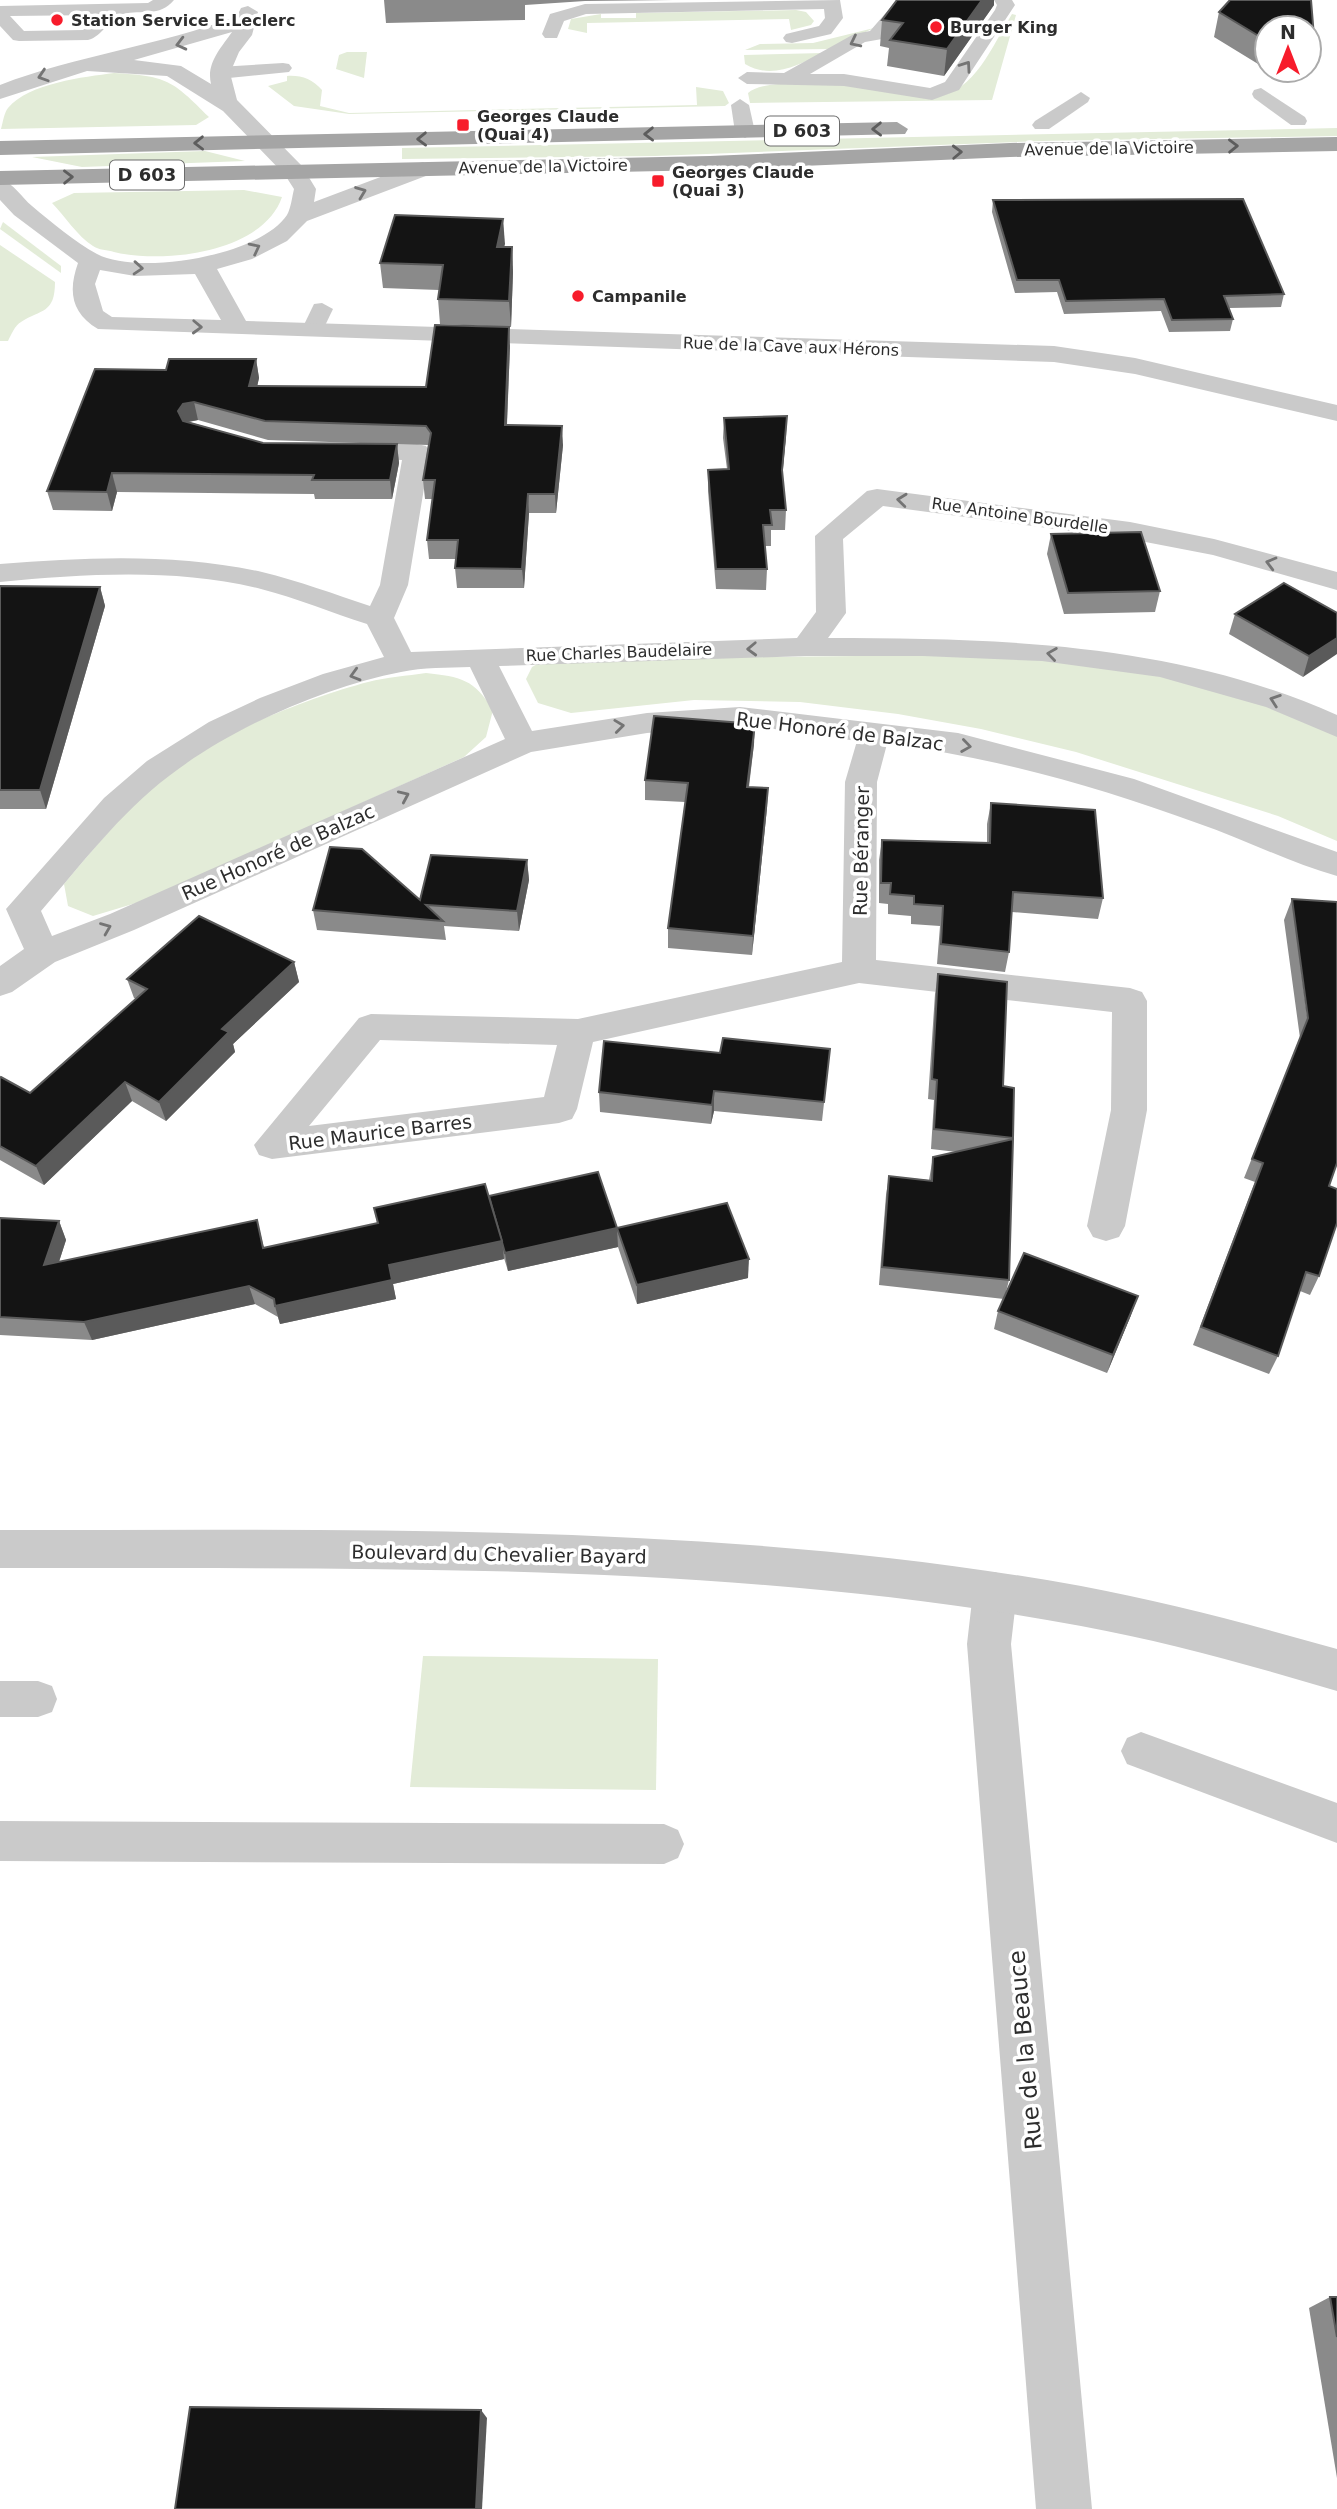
<svg xmlns="http://www.w3.org/2000/svg" width="1337" height="2509" font-family="'DejaVu Sans',sans-serif">
	<rect width="100%" height="100%" fill="#fff"/>
	<g fill="#e3ecd8">
		<path d="M 796,10 L 806,12 L 814,21 L 811,25 L 791,30 L 789,19 L 587,23 L 587,33 L 568,29 L 571,19 L 601,14 L 601,18 L 636,18 L 636,13 Z"/>
		<path d="M 1012,14 L 1016,15 L 992,100 L 750,103 L 748,93 C 772,71 900,92 935,97 C 975,92 992,46 1012,14 Z"/>
		<path d="M 874,28 L 830,49 L 745,50 L 760,44 L 813,43 Z"/>
		<path d="M 347,52 L 367,52 L 364,78 L 336,69 L 339,55 Z"/>
		<path d="M 823,53 C 799,65 771,80 745,64 L 744,55 Z"/>
		<path d="M 114,73 C 167,76 172,80 209,117 L 196,125 L 1,129 C 3,122 4,113 8,108 C 29,83 84,77 114,73 Z"/>
		<path d="M 287,76 C 301,75 312,79 322,90 L 320,106 L 349,113 L 697,105 L 696,87 L 723,91 L 729,103 L 725,106 L 349,114 L 294,106 L 268,86 L 287,81 Z"/>
		<path d="M 1337,128 L 1337,136 L 1041,141 L 655,156 L 402,159 L 402,148 Z"/>
		<path d="M 205,151 L 245,161 L 82,167 L 32,157 Z"/>
		<path d="M 244,190 L 282,197 C 263,253 163,264 114,252 C 108,250 98,250 93,246 C 78,237 64,215 52,203 L 74,193 Z"/>
		<path d="M 3,222 L 61,266 L 61,273 L 0,229 Z"/>
		<path d="M 0,245 L 55,282 C 55,314 41,309 21,322 C 15,325 11,335 8,341 L 0,341 Z"/>
		<path d="M 954,655 C 1000,658 1047,659 1092,665 C 1174,676 1263,698 1337,735 L 1337,841 L 1278,816 L 1076,752 L 981,729 L 898,714 L 800,702 L 694,700 L 571,713 L 538,703 L 526,679 L 532,667 L 546,659 Z"/>
		<path d="M 426,673 C 461,677 474,679 493,710 L 486,737 L 464,757 L 146,900 L 93,916 L 68,906 L 64,884 C 97,845 130,804 170,771 C 215,734 311,697 368,682 C 387,677 407,676 426,673 Z"/>
		<path d="M 423,1656 L 658,1659 L 656,1790 L 410,1787 Z"/>
	</g>
	<g fill="none" stroke-linecap="round" stroke-linejoin="round">
		<g fill="#cacaca" fill-rule="evenodd">
			<path d="M 153,0 L 174,0 C 159,18 142,9 123,14 C 109,18 102,37 88,40 L 19,41 L 13,40 L 0,26 L 0,6 L 148,3 ZM 100,15 L 83,30 L 24,31 L 10,16 Z"/>
			<path d="M 840,0 L 843,18 L 831,34 L 792,43 L 786,42 L 783,38 L 786,34 L 819,26 L 825,18 L 824,9 L 586,14 L 564,21 L 557,38 L 545,38 L 542,34 L 550,14 L 585,4 Z"/>
			<path d="M 897,0 L 915,0 L 882,39 L 865,42 L 810,74 L 844,74 L 930,88 L 945,82 L 995,10 L 997,5 L 994,0 L 1012,0 L 1015,5 L 959,90 L 932,100 L 844,86 L 747,84 L 738,78 L 747,72 L 784,73 L 854,34 L 870,31 Z"/>
			<path d="M 283,63 L 289,64 L 292,68 L 289,72 L 219,79 L 210,73 L 219,67 Z"/>
			<path d="M 1261,88 L 1305,117 L 1307,121 L 1305,125 L 1291,125 L 1254,98 L 1252,94 L 1254,90 Z"/>
			<path d="M 1081,92 L 1090,98 L 1088,102 L 1049,129 L 1035,129 L 1032,125 L 1035,121 Z"/>
			<path d="M 740,99 L 749,105 L 755,132 L 745,138 L 735,132 L 731,105 Z"/>
			<path d="M 322,303 L 333,309 L 320,336 L 304,336 L 301,331 L 314,304 Z"/>
			<path d="M 0,1681 L 38,1681 L 52,1686 L 57,1699 L 52,1712 L 38,1717 L 0,1717 Z"/>
			<path d="M 1141,1732 L 1337,1803 L 1337,1843 L 1127,1764 L 1121,1751 L 1127,1738 Z"/>
			<path d="M 0,1821 L 664,1824 L 678,1830 L 684,1844 L 678,1858 L 664,1864 L 0,1861 Z"/>
		</g>
		<g fill="#cacaca" fill-rule="evenodd">
			<path d="M 248,6 L 258,12 L 252,35 L 239,52 L 230,73 L 237,100 L 302,166 L 316,189 L 314,202 L 415,164 L 423,162 L 434,169 L 431,174 L 307,221 L 287,241 L 252,259 L 217,269 L 246,321 L 1054,346 L 1135,358 L 1337,405 L 1337,421 L 1135,374 L 1054,362 L 98,329 C 71,313 68,291 78,263 L 14,215 L 0,200 L 0,179 C 14,183 21,197 32,206 C 51,222 75,242 97,254 C 138,276 260,256 287,215 C 291,208 292,197 294,189 L 285,175 L 223,111 L 167,76 L 87,71 L 0,99 L 0,85 C 77,55 160,46 237,16 L 241,8 ZM 232,32 C 221,48 206,63 211,84 L 181,66 L 134,60 ZM 100,270 L 135,276 L 195,274 L 221,320 L 112,317 L 103,311 L 95,284 Z"/>
			<path d="M 346,443 L 417,444 L 426,446 L 430,452 L 408,585 L 394,618 L 411,652 L 797,638 L 816,612 L 815,536 L 867,491 L 877,489 L 1130,522 L 1214,539 L 1337,572 L 1337,590 L 1213,555 L 1130,539 L 883,506 L 843,539 L 846,613 L 828,638 C 1002,638 1176,643 1337,715 L 1337,737 L 1266,707 L 1160,677 L 1042,661 L 923,656 L 806,656 L 499,666 L 532,731 L 647,713 L 740,707 L 958,733 L 1134,779 L 1337,852 L 1337,876 C 1290,863 1244,839 1197,823 C 1096,786 994,757 887,744 L 877,782 L 876,960 L 1130,988 L 1142,992 L 1147,1001 L 1147,1110 L 1125,1226 L 1119,1237 L 1106,1241 L 1093,1237 L 1087,1226 L 1111,1110 L 1112,1012 L 859,983 L 593,1042 L 577,1109 L 572,1119 L 559,1123 L 272,1159 L 259,1155 L 254,1145 L 359,1018 L 371,1014 L 578,1019 L 842,962 L 845,782 L 857,741 L 774,729 L 723,727 L 647,733 L 531,752 L 134,930 L 55,962 L 12,992 L 0,996 L 0,966 L 24,949 L 6,909 L 104,798 L 147,761 L 209,722 L 260,698 L 323,674 L 384,657 L 367,624 C 332,613 297,598 261,589 C 176,568 86,574 0,582 L 0,564 C 88,557 176,553 262,572 C 299,581 334,594 370,606 L 380,585 L 402,460 L 337,457 L 333,451 L 337,445 ZM 470,667 L 505,739 L 110,914 L 52,936 L 41,911 C 81,865 120,813 169,776 C 231,728 324,687 401,672 C 423,667 448,668 470,667 ZM 380,1040 L 557,1045 L 544,1097 L 309,1126 Z"/>
			<path d="M 995,1572 L 1010,1578 L 1017,1592 L 1011,1644 L 1092,2509 L 1036,2509 L 967,1644 L 973,1592 L 980,1578 Z"/>
		</g>
		<path fill="#cacaca" fill-rule="evenodd" d="M 0,1530 C 360,1530 725,1522 1081,1586 C 1167,1602 1252,1625 1337,1649 L 1337,1691 C 1253,1666 1168,1642 1081,1626 C 728,1560 358,1569 0,1568 Z"/>
		<g fill="#a5a5a5" fill-rule="evenodd">
			<path d="M 897,122 L 908,129 L 905,134 L 0,155 L 0,141 Z"/>
			<path d="M 1337,137 L 1337,151 L 1010,157 L 710,170 L 0,185 L 0,171 L 710,156 L 1010,143 Z"/>
		</g>
	</g>
	<g fill="#8a8a8a" fill-rule="evenodd">
		<path d="M 384,0 L 673,0 L 585,1 L 525,5 L 525,20 L 386,23 Z"/>
		<path d="M 1230,0 L 1311,0 L 1315,49 L 1309,75 L 1273,73 L 1214,37 L 1219,12 ZM 1267,28 L 1309,28 L 1309,70 L 1267,70 Z"/>
		<path d="M 994,5 L 944,76 L 887,66 L 889,48 L 880,46 L 882,20 Z"/>
		<path d="M 993,200 L 1284,294 L 1281,307 L 1229,308 L 1233,319 L 1230,331 L 1169,332 L 1161,311 L 1064,314 L 1057,292 L 1015,293 L 992,212 Z"/>
		<path d="M 503,219 L 504,247 L 512,247 L 513,272 L 511,327 L 440,324 L 438,299 L 439,290 L 383,288 L 380,263 Z"/>
		<path d="M 510,346 L 507,425 L 563,445 L 556,513 L 529,513 L 524,588 L 457,588 L 455,568 L 456,559 L 429,559 L 427,540 L 433,499 L 425,499 L 423,480 L 428,445 L 397,444 L 399,463 L 392,499 L 315,499 L 314,494 L 117,492 L 112,511 L 53,510 L 47,491 L 166,370 L 256,359 L 259,378 L 257,386 L 426,387 ZM 198,420 L 268,440 L 391,444 L 263,443 L 189,422 Z"/>
		<path d="M 724,418 L 786,436 L 782,474 L 786,510 L 785,530 L 771,530 L 771,546 L 765,546 L 767,569 L 766,590 L 716,589 L 708,491 L 708,470 L 727,469 L 723,438 Z"/>
		<path d="M 1051,534 L 1160,591 L 1155,612 L 1064,614 L 1047,554 Z"/>
		<path d="M 0,586 L 100,587 L 105,606 L 46,809 L 0,809 Z"/>
		<path d="M 1337,613 L 1303,677 L 1229,634 L 1235,614 Z"/>
		<path d="M 754,744 L 749,787 L 768,788 L 752,955 L 668,948 L 668,928 L 685,802 L 645,800 L 645,780 Z"/>
		<path d="M 991,803 L 1103,898 L 1098,919 L 1012,912 L 1009,952 L 1005,972 L 937,964 L 940,926 L 911,924 L 911,916 L 888,914 L 888,904 L 879,903 L 879,860 L 882,840 L 987,843 L 987,824 Z"/>
		<path d="M 527,860 L 529,880 L 519,931 L 444,926 L 446,940 L 317,930 L 313,910 L 420,900 Z"/>
		<path d="M 1292,899 L 1329,1186 L 1319,1276 L 1310,1295 L 1300,1291 L 1278,1356 L 1269,1374 L 1193,1345 L 1255,1182 L 1244,1178 L 1300,1038 L 1284,920 Z"/>
		<path d="M 294,962 L 299,982 L 233,1044 L 235,1052 L 166,1121 L 132,1101 L 44,1185 L 0,1160 L 0,1078 L 30,1093 L 136,999 L 134,998 L 127,979 Z"/>
		<path d="M 938,974 L 1003,1086 L 1014,1088 L 1009,1280 L 1006,1292 L 1131,1315 L 1107,1373 L 994,1329 L 998,1311 L 1004,1299 L 879,1285 L 886,1195 L 889,1176 L 929,1180 L 933,1157 L 957,1152 L 931,1149 L 934,1100 L 928,1099 L 935,994 Z"/>
		<path d="M 830,1049 L 822,1121 L 714,1111 L 711,1124 L 600,1112 L 599,1092 L 720,1053 Z"/>
		<path d="M 490,1200 L 617,1228 L 748,1278 L 637,1304 L 618,1247 L 508,1271 L 504,1258 L 504,1259 L 393,1284 L 396,1299 L 280,1324 L 278,1317 L 255,1304 L 92,1340 L 0,1335 L 0,1218 L 59,1221 L 66,1240 L 59,1262 L 257,1220 L 264,1248 L 377,1223 L 374,1208 Z"/>
		<path d="M 1330,2297 L 1337,2297 L 1337,2478 L 1309,2308 Z"/>
	</g>
	<g fill="#5a5a5a">
		<path d="M 982,0 L 994,0 L 994,5 L 944,76 L 947,49 Z"/>
		<path d="M 503,219 L 505,244 L 498,272 L 497,247 Z"/>
		<path d="M 512,247 L 513,272 L 511,327 L 509,301 Z"/>
		<path d="M 509,327 L 510,346 L 506,444 L 505,425 Z"/>
		<path d="M 256,359 L 259,378 L 253,405 L 249,386 Z"/>
		<path d="M 194,402 L 198,420 L 187,422 L 182,430 L 178,411 L 183,404 Z"/>
		<path d="M 787,416 L 786,436 L 781,490 L 782,470 Z"/>
		<path d="M 562,426 L 563,445 L 556,513 L 555,494 Z"/>
		<path d="M 397,444 L 399,463 L 392,499 L 390,480 Z"/>
		<path d="M 112,473 L 117,492 L 112,511 L 107,492 Z"/>
		<path d="M 528,494 L 529,513 L 524,588 L 522,569 Z"/>
		<path d="M 100,587 L 105,606 L 46,809 L 40,790 Z"/>
		<path d="M 1337,638 L 1337,654 L 1303,677 L 1309,656 Z"/>
		<path d="M 755,724 L 754,744 L 746,807 L 747,787 Z"/>
		<path d="M 768,788 L 767,808 L 752,955 L 753,936 Z"/>
		<path d="M 527,860 L 529,880 L 519,931 L 517,911 Z"/>
		<path d="M 294,962 L 299,982 L 233,1044 L 235,1052 L 166,1121 L 159,1102 L 222,1029 Z"/>
		<path d="M 125,1082 L 132,1101 L 44,1185 L 36,1166 Z"/>
		<path d="M 714,1091 L 714,1111 L 711,1124 L 712,1105 Z"/>
		<path d="M 59,1221 L 66,1240 L 52,1283 L 44,1265 Z"/>
		<path d="M 617,1228 L 618,1247 L 508,1271 L 505,1253 Z"/>
		<path d="M 502,1241 L 504,1259 L 393,1284 L 396,1299 L 280,1324 L 275,1306 L 389,1265 Z"/>
		<path d="M 749,1259 L 748,1278 L 637,1304 L 637,1285 Z"/>
		<path d="M 249,1286 L 255,1304 L 92,1340 L 84,1322 Z"/>
		<path d="M 1138,1296 L 1131,1315 L 1107,1373 L 1113,1355 Z"/>
		<path d="M 481,2410 L 487,2418 L 482,2509 L 476,2509 Z"/>
	</g>
	<g fill="#141414" stroke="#5a5a5a" stroke-width="2">
		<path d="M 897,0 L 982,0 L 947,49 L 890,40 L 903,23 L 882,20 Z"/>
		<path d="M 1230,0 L 1311,0 L 1315,49 L 1309,49 L 1309,28 L 1267,28 L 1267,41 L 1219,12 Z"/>
		<path d="M 1243,199 L 1284,294 L 1224,296 L 1233,319 L 1172,320 L 1164,299 L 1066,301 L 1059,280 L 1017,280 L 993,200 Z"/>
		<path d="M 395,215 L 503,219 L 497,247 L 512,247 L 509,301 L 438,299 L 443,265 L 380,263 Z"/>
		<path d="M 435,325 L 509,327 L 505,425 L 562,426 L 555,494 L 528,494 L 522,569 L 455,568 L 458,540 L 427,540 L 435,480 L 423,480 L 431,433 L 426,426 L 265,421 L 194,402 L 183,404 L 178,411 L 183,421 L 263,443 L 397,444 L 390,480 L 312,480 L 314,475 L 112,473 L 107,492 L 47,491 L 95,369 L 166,370 L 169,359 L 256,359 L 249,386 L 426,387 Z"/>
		<path d="M 787,416 L 782,470 L 786,510 L 770,510 L 772,525 L 763,525 L 767,569 L 716,569 L 708,470 L 729,469 L 724,418 Z"/>
		<path d="M 1141,532 L 1160,591 L 1068,593 L 1051,534 Z"/>
		<path d="M 1284,583 L 1337,613 L 1337,638 L 1309,656 L 1235,614 Z"/>
		<path d="M 0,586 L 100,587 L 40,790 L 0,790 Z"/>
		<path d="M 654,716 L 755,724 L 747,787 L 768,788 L 753,936 L 668,928 L 688,783 L 645,780 Z"/>
		<path d="M 991,803 L 1095,810 L 1103,898 L 1013,892 L 1009,952 L 941,944 L 943,906 L 914,904 L 914,896 L 890,894 L 891,883 L 881,883 L 882,840 L 990,843 Z"/>
		<path d="M 330,847 L 362,849 L 420,900 L 431,855 L 527,860 L 517,911 L 426,905 L 443,921 L 313,910 Z"/>
		<path d="M 1292,899 L 1337,902 L 1337,1163 L 1329,1186 L 1337,1189 L 1337,1223 L 1319,1276 L 1306,1272 L 1278,1356 L 1201,1327 L 1263,1163 L 1252,1159 L 1308,1018 Z"/>
		<path d="M 199,916 L 294,962 L 222,1029 L 229,1032 L 159,1102 L 125,1082 L 36,1166 L 0,1146 L 0,1078 L 1,1077 L 30,1093 L 147,989 L 127,979 Z"/>
		<path d="M 938,974 L 1007,982 L 1003,1086 L 1014,1088 L 1013,1138 L 934,1129 L 937,1080 L 932,1079 Z"/>
		<path d="M 723,1038 L 830,1049 L 824,1102 L 714,1091 L 712,1105 L 599,1092 L 604,1041 L 720,1053 Z"/>
		<path d="M 1013,1139 L 1009,1280 L 882,1267 L 889,1176 L 932,1181 L 933,1157 Z"/>
		<path d="M 598,1172 L 617,1228 L 505,1253 L 489,1196 Z"/>
		<path d="M 485,1184 L 502,1241 L 389,1265 L 392,1280 L 275,1306 L 274,1299 L 249,1286 L 84,1322 L 0,1317 L 0,1218 L 59,1221 L 44,1265 L 257,1220 L 263,1248 L 378,1223 L 374,1208 Z"/>
		<path d="M 727,1203 L 749,1259 L 637,1285 L 617,1228 Z"/>
		<path d="M 1024,1253 L 1138,1296 L 1113,1355 L 998,1311 Z"/>
		<path d="M 1330,2297 L 1337,2297 L 1337,2337 Z"/>
		<path d="M 190,2407 L 481,2410 L 476,2509 L 175,2509 Z"/>
	</g>
	<defs><path id="oneway-chevron" d="M-2-3.5L2.5 0L-2 3.5" fill="none" stroke-width="1.6" stroke-linecap="round" stroke-linejoin="round" transform="scale(1.75)"/></defs>
	<g stroke="#747474">
		<use href="#oneway-chevron" transform="translate(855 42) rotate(154)"/>
		<use href="#oneway-chevron" transform="translate(181 44) rotate(166)"/>
		<use href="#oneway-chevron" transform="translate(966 66) rotate(-55)"/>
		<use href="#oneway-chevron" transform="translate(43 76) rotate(162)"/>
		<use href="#oneway-chevron" transform="translate(361 192) rotate(-21)"/>
		<use href="#oneway-chevron" transform="translate(255 248) rotate(-27)"/>
		<use href="#oneway-chevron" transform="translate(138 268) rotate(4)"/>
		<use href="#oneway-chevron" transform="translate(197 327) rotate(2)"/>
		<use href="#oneway-chevron" transform="translate(902 500) rotate(-174)"/>
		<use href="#oneway-chevron" transform="translate(1271 563) rotate(-165)"/>
		<use href="#oneway-chevron" transform="translate(752 649) rotate(178)"/>
		<use href="#oneway-chevron" transform="translate(1052 654) rotate(-172)"/>
		<use href="#oneway-chevron" transform="translate(355 675) rotate(164)"/>
		<use href="#oneway-chevron" transform="translate(1275 700) rotate(-161)"/>
		<use href="#oneway-chevron" transform="translate(619 726) rotate(-7)"/>
		<use href="#oneway-chevron" transform="translate(966 746) rotate(8)"/>
		<use href="#oneway-chevron" transform="translate(404 796) rotate(-24)"/>
		<use href="#oneway-chevron" transform="translate(106 928) rotate(-22)"/>
	</g>
	<g stroke="#5d5d5d">
		<use href="#oneway-chevron" transform="translate(877 129) rotate(179)"/>
		<use href="#oneway-chevron" transform="translate(649 134) rotate(179)"/>
		<use href="#oneway-chevron" transform="translate(422 139) rotate(179)"/>
		<use href="#oneway-chevron" transform="translate(199 143) rotate(179)"/>
		<use href="#oneway-chevron" transform="translate(1233 146) rotate(-1)"/>
		<use href="#oneway-chevron" transform="translate(957 152) rotate(-2)"/>
		<use href="#oneway-chevron" transform="translate(68 177) rotate(-1)"/>
	</g>
	<g fill="#f71c2b" stroke="#fff" stroke-width="2.5">
		<circle cx="57" cy="20" r="7"/>
		<circle cx="936" cy="27" r="7"/>
		<rect x="456" y="118" width="14" height="14" rx="3.5"/>
		<rect x="651" y="174" width="14" height="14" rx="3.5"/>
		<circle cx="578" cy="296" r="7"/>
	</g>
	<g text-anchor="middle" stroke-width="7" stroke-linejoin="round" paint-order="stroke">
		<g font-size="16" font-weight="bold" fill="#2d2d2d" stroke="#fff" text-anchor="start">
			<text x="71" y="26">Station Service E.Leclerc</text>
			<text x="950" y="33">Burger King</text>
			<text x="477" y="122">Georges Claude<tspan x="477" dy="18">(Quai 4)</tspan></text>
			<text x="672" y="178">Georges Claude<tspan x="672" dy="18">(Quai 3)</tspan></text>
			<text x="592" y="302">Campanile</text>
		</g>
		<g font-size="16" fill="#2d2d2d" stroke="#fff">
			<text transform="translate(1109 148) rotate(-1)" y="6">Avenue de la Victoire</text>
			<text transform="translate(543 166) rotate(-1)" y="6">Avenue de la Victoire</text>
			<text transform="translate(791 346) rotate(2)" y="6">Rue de la Cave aux Hérons</text>
			<text transform="translate(1020 515) rotate(8)" y="6">Rue Antoine Bourdelle</text>
			<text transform="translate(619 652) rotate(-2)" y="6">Rue Charles Baudelaire</text>
		</g>
		<g fill="#fff" stroke="#6c6c6c" stroke-width="2">
			<rect x="765" y="116.5" width="74" height="29" rx="5"/>
			<rect x="110" y="160.5" width="74" height="29" rx="5"/>
		</g>
		<g font-size="18" font-weight="bold" fill="#2d2d2d">
			<text x="802" y="137">D 603</text>
			<text x="147" y="181">D 603</text>
		</g>
		<g font-size="19" fill="#2d2d2d" stroke="#fff">
			<text transform="translate(840 731) rotate(7)" y="7">Rue Honoré de Balzac</text>
			<text transform="translate(861 851) rotate(-89)" y="7">Rue Béranger</text>
			<text transform="translate(278 852) rotate(-24)" y="7">Rue Honoré de Balzac</text>
			<text transform="translate(380 1132) rotate(-7)" y="7">Rue Maurice Barres</text>
			<text transform="translate(499 1554) rotate(1)" y="7">Boulevard du Chevalier Bayard</text>
		</g>
		<g font-size="23" fill="#2d2d2d" stroke="#fff">
			<text transform="translate(1025 2050) rotate(-95)" y="8">Rue de la Beauce</text>
		</g>
	</g>
	<g transform="translate(1288 49)"><circle r="33" fill="#ffffff" stroke="#ababab" stroke-width="2"/>
	<path d="M0-5L12 26L0 18L-12 26Z" fill="#f71c2b"/>
	<text y="-10" font-size="19" font-weight="bold" text-anchor="middle" fill="#2d2d2d">N</text>
	</g>
</svg>
